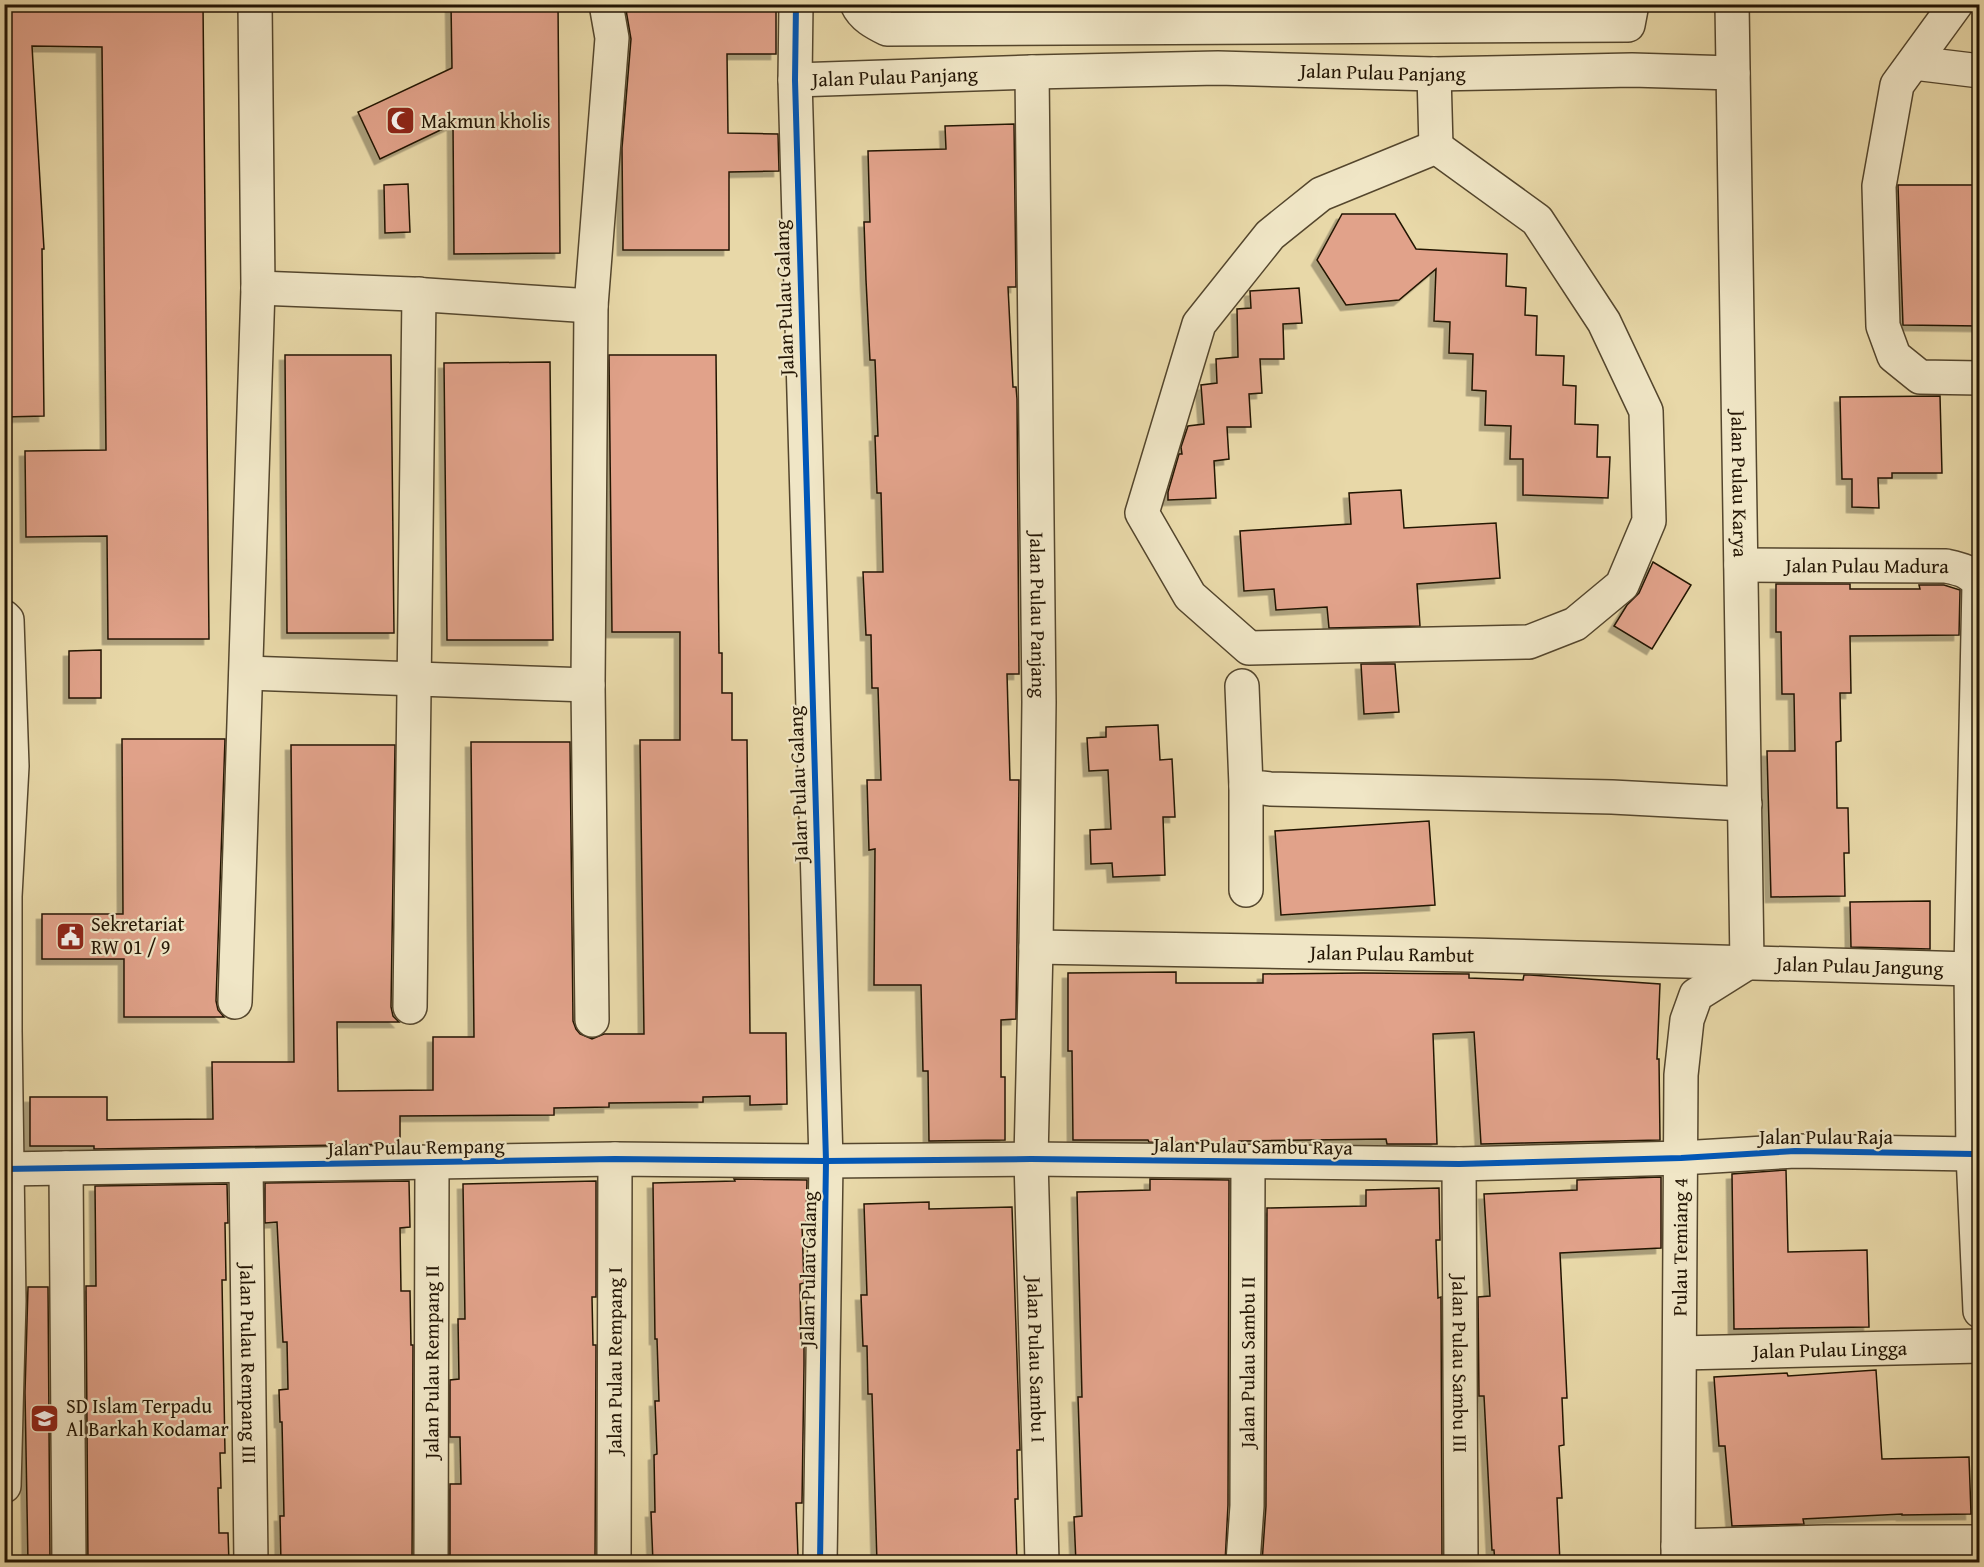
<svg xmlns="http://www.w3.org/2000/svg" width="1984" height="1567" font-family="'Gentium Book Plus',serif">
	<defs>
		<filter id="shadow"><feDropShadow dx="-5.5" dy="5.5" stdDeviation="0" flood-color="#0004"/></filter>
	</defs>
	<rect width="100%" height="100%" fill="#e8d8a8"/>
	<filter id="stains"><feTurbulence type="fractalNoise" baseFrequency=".00333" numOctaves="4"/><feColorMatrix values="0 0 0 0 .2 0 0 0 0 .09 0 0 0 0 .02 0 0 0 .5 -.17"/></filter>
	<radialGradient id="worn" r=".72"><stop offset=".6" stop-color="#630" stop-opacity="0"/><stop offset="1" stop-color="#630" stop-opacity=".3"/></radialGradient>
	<g fill="#e1a28a" stroke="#231504" stroke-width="1.5" filter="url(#shadow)">
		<path d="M 4,4 L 203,4 L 209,639 L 108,639 L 107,536 L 26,537 L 25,451 L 106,450 L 102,47 L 32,46 L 44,249 L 42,249 L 44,416 L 4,417 Z"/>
		<path d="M 451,4 L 558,4 L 560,253 L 454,254 L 453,124 L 380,159 L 358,112 L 452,68 Z"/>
		<path d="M 625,4 L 776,4 L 776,54 L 727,54 L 728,133 L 778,134 L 779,171 L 729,172 L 729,250 L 623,250 L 622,148 L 631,39 Z"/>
		<path d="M 1014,124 L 1016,287 L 1008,287 L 1013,387 L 1016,387 L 1017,399 L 1019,674 L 1007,674 L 1010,780 L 1019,780 L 1016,1019 L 1001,1020 L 1001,1077 L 1005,1077 L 1005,1140 L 929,1141 L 928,1071 L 923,1071 L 921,985 L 874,985 L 875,849 L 869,850 L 867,780 L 881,780 L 878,688 L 872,688 L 871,635 L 866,635 L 863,572 L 883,572 L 881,493 L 877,493 L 875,436 L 878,436 L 875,360 L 870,360 L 866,280 L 864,222 L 870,222 L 868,151 L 946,149 L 945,126 Z"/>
		<path d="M 408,184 L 410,232 L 385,233 L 384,185 Z"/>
		<path d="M 1898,185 L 1980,185 L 1980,326 L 1903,325 Z"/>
		<path d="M 1342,214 L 1395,214 L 1416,249 L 1507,254 L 1506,286 L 1526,288 L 1525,315 L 1537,316 L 1536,355 L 1564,356 L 1563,385 L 1576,386 L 1575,424 L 1598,425 L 1597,457 L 1610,457 L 1608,498 L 1523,495 L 1523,459 L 1510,459 L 1511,426 L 1485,425 L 1486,391 L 1472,390 L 1473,354 L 1449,353 L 1450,322 L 1434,321 L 1436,269 L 1399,300 L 1346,305 L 1317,260 Z"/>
		<path d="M 1299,288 L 1302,323 L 1283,324 L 1284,359 L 1260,359 L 1262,393 L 1249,394 L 1251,427 L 1227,427 L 1229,459 L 1214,461 L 1216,498 L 1168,500 L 1168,492 L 1179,454 L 1182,454 L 1181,447 L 1188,426 L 1204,424 L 1201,385 L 1217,383 L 1216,359 L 1238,357 L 1237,309 L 1251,308 L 1250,291 Z"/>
		<path d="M 285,355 L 391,355 L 394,633 L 287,633 Z"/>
		<path d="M 609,355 L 716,355 L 719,653 L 722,653 L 722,693 L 732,693 L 732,740 L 747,740 L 750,1033 L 786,1033 L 787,1104 L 750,1105 L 750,1096 L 703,1097 L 703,1102 L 609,1103 L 609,1107 L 554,1108 L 554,1115 L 400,1116 L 400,1144 L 94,1149 L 94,1146 L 30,1146 L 30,1097 L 107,1097 L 107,1120 L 213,1119 L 212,1062 L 294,1062 L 291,745 L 395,745 L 391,1007 L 393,1016 L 399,1022 L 337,1022 L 338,1091 L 433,1090 L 433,1037 L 474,1037 L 471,742 L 570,742 L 573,1021 L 576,1029 L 580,1034 L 592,1039 L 604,1034 L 644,1034 L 640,740 L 680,740 L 680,632 L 612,632 Z"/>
		<path d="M 550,362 L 553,640 L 447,640 L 444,363 Z"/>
		<path d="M 1940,396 L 1942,473 L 1892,473 L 1892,478 L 1878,478 L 1879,508 L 1852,507 L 1852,479 L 1842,479 L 1840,397 Z"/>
		<path d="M 1401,490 L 1404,528 L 1496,523 L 1500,578 L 1417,584 L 1420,626 L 1329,628 L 1327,607 L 1276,610 L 1274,589 L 1244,591 L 1240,531 L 1351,524 L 1349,493 Z"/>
		<path d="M 1653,562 L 1691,585 L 1652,649 L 1614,626 L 1627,605 L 1639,593 Z"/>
		<path d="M 1776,584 L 1850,584 L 1850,589 L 1920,589 L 1919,585 L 1944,585 L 1960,590 L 1959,635 L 1850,636 L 1851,693 L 1840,693 L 1841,741 L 1836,742 L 1837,808 L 1848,808 L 1849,853 L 1844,853 L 1845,896 L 1771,897 L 1767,751 L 1795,751 L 1794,694 L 1782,694 L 1781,632 L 1776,632 Z"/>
		<path d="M 101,650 L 101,698 L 69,698 L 69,651 Z"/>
		<path d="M 1361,664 L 1395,664 L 1399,712 L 1364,714 Z"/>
		<path d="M 1158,725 L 1160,760 L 1172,759 L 1175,817 L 1163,817 L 1165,875 L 1113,877 L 1112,863 L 1091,864 L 1090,830 L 1111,829 L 1108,770 L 1089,771 L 1087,738 L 1106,737 L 1106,727 Z"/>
		<path d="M 122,739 L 225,739 L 216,1001 L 218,1010 L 224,1017 L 124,1017 L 124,959 L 42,959 L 42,914 L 123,914 Z"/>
		<path d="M 1429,821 L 1435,905 L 1281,915 L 1275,831 Z"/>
		<path d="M 1930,901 L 1930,949 L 1851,947 L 1850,902 Z"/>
		<path d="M 1176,972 L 1176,983 L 1263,983 L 1263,974 L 1363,973 L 1469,974 L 1469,978 L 1523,980 L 1524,975 L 1530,975 L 1660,984 L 1657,1059 L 1659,1059 L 1660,1140 L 1481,1144 L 1474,1032 L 1433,1034 L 1437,1144 L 1387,1144 L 1386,1139 L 1239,1141 L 1239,1143 L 1149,1142 L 1148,1140 L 1073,1140 L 1072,1051 L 1068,1051 L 1068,973 Z"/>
		<path d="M 1786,1170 L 1788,1252 L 1867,1250 L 1869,1327 L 1734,1329 L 1732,1174 Z"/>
		<path d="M 1661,1177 L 1661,1248 L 1560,1253 L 1567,1398 L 1562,1398 L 1564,1445 L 1559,1446 L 1562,1498 L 1557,1498 L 1560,1563 L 1495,1563 L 1494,1550 L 1492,1550 L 1484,1396 L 1479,1396 L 1478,1297 L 1490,1296 L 1484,1194 L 1577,1190 L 1577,1180 Z"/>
		<path d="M 734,1179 L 807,1180 L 806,1226 L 802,1226 L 804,1283 L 800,1284 L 801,1343 L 804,1343 L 804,1365 L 802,1503 L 796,1503 L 798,1557 L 720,1559 L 720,1563 L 653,1563 L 651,1512 L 655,1512 L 654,1455 L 657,1454 L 655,1401 L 659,1401 L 657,1339 L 655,1339 L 653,1183 L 735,1181 Z"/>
		<path d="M 1150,1179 L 1229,1180 L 1228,1505 L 1225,1563 L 1076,1563 L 1074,1517 L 1082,1516 L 1078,1397 L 1082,1397 L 1077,1192 L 1150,1190 Z"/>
		<path d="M 409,1181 L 410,1227 L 400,1228 L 401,1291 L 410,1291 L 411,1345 L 413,1345 L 412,1563 L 281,1563 L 280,1516 L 284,1516 L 282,1422 L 280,1422 L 279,1390 L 288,1389 L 287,1342 L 283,1342 L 277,1222 L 265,1223 L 265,1183 Z"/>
		<path d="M 596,1181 L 596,1297 L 592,1297 L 593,1345 L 596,1345 L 595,1561 L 450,1563 L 450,1484 L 461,1484 L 460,1437 L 450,1437 L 450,1380 L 459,1379 L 458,1319 L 465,1319 L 463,1184 Z"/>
		<path d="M 227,1184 L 228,1223 L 225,1223 L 226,1280 L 222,1280 L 225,1453 L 220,1453 L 221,1488 L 218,1488 L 219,1533 L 228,1533 L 229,1563 L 88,1563 L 86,1286 L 96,1286 L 95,1186 Z"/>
		<path d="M 1439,1188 L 1440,1240 L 1436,1240 L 1438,1298 L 1441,1297 L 1442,1563 L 1262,1563 L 1266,1506 L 1267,1208 L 1366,1206 L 1366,1190 Z"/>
		<path d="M 929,1202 L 929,1209 L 1012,1207 L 1020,1450 L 1017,1450 L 1018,1499 L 1015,1499 L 1017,1563 L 877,1563 L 872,1394 L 868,1394 L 867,1346 L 863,1346 L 861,1295 L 867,1295 L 864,1204 Z"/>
		<path d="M 28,1287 L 48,1287 L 50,1563 L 28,1563 L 25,1392 Z"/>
		<path d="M 1876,1370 L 1882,1459 L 1969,1457 L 1971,1514 L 1902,1515 L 1902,1514 L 1803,1519 L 1804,1524 L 1732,1526 L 1725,1446 L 1719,1446 L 1714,1377 L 1787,1373 L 1788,1376 Z"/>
	</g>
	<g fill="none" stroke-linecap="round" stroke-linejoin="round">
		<defs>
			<g id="minor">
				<path d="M 796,4 L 795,80 L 826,1161 L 820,1562"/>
				<path d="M 857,4 C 863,17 875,23 887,29 L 1628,25 L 1632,4"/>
				<path id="s1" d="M 1732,4 L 1747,963"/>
				<path d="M 1956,4 L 1897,85 L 1879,186 L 1883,326 L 1894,356 L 1920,377 L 1980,378"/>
				<path d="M 1914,63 L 1980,71"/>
				<path id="s2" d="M 1032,72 L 1039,702 L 1036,947 L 1031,1159 L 1042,1562"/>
				<path d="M 1434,74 L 1436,147"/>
				<path id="s3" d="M 795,80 L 1032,72 L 1218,68 L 1434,74 L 1632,70 L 1733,73"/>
				<path d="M 1436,147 L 1537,220 L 1604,322 L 1646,411 L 1649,521 L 1622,585 L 1575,624 L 1529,642 L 1249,648 L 1190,596 L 1142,513 L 1199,324 L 1270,235 L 1321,194 Z"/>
				<path d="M 258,288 L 412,294 L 591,306"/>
				<path id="s4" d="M 1741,565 L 1946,566 C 1960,569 1971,571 1979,584 L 1971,969 L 1973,1154 L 1980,1311"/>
				<path d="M 4,617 L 7,620 L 12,766 L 5,896 L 5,1031 L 9,1301 L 4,1486"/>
				<path d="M 246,673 L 588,685"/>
				<path d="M 1242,686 L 1246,786 L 1270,789 L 1612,797 L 1745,804"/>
				<path d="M 1246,786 L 1246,890"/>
				<path id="s5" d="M 1036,947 L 1469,955 L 1971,969"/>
				<path d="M 235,1002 L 258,288 L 255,4"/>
				<path d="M 410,1007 L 419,294"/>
				<path d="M 592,1020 L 588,685 L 591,306 L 612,38 L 606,4"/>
				<path id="s6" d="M 1459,1164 L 1461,1562"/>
				<path id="s7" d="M 246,1166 L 251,1562"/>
				<path d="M 66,1168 L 69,1562"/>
				<path d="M 4,1169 L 615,1159 L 826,1161 L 1031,1159 L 1459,1164 L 1681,1158 L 1795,1151 L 1973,1154"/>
				<path id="s8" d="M 1680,1353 L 1980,1346"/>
				<path d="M 1678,1546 L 1826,1542 L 1980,1542"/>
				<path id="s9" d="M 431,1562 L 432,1163"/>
				<path id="s10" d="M 614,1562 L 615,1159"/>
				<path id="s11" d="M 1243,1562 L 1247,1506 L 1248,1163"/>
				<path id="s12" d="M 1678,1562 L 1681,1075 L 1687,1020 L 1696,995 L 1747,963"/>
			</g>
		</defs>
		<use href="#minor" stroke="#54462d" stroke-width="36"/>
		<use href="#minor" stroke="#f0e6c6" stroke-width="33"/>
		<defs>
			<g id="cycleway">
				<path d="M 796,4 L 795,80 L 826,1161 L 820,1562"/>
				<path d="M 4,1169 L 615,1159 L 826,1161 L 1031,1159 L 1459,1164 L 1681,1158 L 1795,1151 L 1973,1154"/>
			</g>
		</defs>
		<use href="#cycleway" stroke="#f0e6c6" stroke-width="10"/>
		<use href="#cycleway" stroke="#0057b8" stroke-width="6"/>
	</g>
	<defs>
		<symbol id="mosque-square" viewBox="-11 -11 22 22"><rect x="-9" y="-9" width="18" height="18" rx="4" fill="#8f2418" stroke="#f0e6c6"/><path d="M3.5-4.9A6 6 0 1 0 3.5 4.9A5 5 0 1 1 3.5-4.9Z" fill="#fff"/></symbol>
		<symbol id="civic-square" viewBox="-11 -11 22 22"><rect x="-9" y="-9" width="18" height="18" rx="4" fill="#8f2418" stroke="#f0e6c6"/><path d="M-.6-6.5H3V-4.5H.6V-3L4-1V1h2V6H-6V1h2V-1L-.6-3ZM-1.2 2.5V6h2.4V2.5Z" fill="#fff"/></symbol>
		<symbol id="school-square" viewBox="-11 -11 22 22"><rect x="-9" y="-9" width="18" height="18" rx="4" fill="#8f2418" stroke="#f0e6c6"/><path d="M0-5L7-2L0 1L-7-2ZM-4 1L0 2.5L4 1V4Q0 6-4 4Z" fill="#fff"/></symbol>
	</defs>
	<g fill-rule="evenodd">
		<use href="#mosque-square" x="384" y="104" width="33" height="33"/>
		<use href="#civic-square" x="54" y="920" width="33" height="33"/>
		<use href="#school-square" x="28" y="1402" width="33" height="33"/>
	</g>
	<g text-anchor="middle" stroke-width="4.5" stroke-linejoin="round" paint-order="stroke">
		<g font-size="20" fill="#231504" stroke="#f0e6c6">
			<text dy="7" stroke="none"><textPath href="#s3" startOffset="588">Jalan Pulau Panjang</textPath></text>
			<text dy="7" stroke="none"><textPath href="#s3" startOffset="100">Jalan Pulau Panjang</textPath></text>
			<text transform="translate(784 298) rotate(-92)" y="7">Jalan Pulau Galang</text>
			<text dy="7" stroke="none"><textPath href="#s1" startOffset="480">Jalan Pulau Karya</textPath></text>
			<text dy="7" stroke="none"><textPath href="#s4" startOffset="126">Jalan Pulau Madura</textPath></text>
			<text dy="7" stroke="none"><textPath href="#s2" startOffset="543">Jalan Pulau Panjang</textPath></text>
			<text transform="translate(798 784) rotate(-92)" y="7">Jalan Pulau Galang</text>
			<text dy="7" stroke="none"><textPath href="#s5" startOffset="356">Jalan Pulau Rambut</textPath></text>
			<text dy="7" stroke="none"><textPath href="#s5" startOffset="824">Jalan Pulau Jangung</textPath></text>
			<text x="1826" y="1144">Jalan Pulau Raja</text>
			<text transform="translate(1253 1146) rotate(1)" y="7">Jalan Pulau Sambu Raya</text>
			<text transform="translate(416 1147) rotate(-1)" y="7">Jalan Pulau Rempang</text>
			<text dy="7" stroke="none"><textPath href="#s12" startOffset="315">Pulau Temiang 4</textPath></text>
			<text transform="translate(808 1269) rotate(-89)" y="7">Jalan Pulau Galang</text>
			<text dy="7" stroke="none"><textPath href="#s8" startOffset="150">Jalan Pulau Lingga</textPath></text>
			<text dy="7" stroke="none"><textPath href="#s10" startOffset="201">Jalan Pulau Rempang I</textPath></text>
			<text dy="7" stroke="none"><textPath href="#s2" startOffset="1288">Jalan Pulau Sambu I</textPath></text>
			<text dy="7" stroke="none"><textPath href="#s9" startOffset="200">Jalan Pulau Rempang II</textPath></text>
			<text dy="7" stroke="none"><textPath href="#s11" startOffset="200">Jalan Pulau Sambu II</textPath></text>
			<text dy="7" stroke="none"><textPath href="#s6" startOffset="200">Jalan Pulau Sambu III</textPath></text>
			<text dy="7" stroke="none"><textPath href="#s7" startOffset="198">Jalan Pulau Rempang III</textPath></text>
		</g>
		<g font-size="20" fill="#231504" stroke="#f0e6c6" text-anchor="start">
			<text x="421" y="128">Makmun kholis</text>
			<text x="91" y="931">Sekretariat<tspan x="91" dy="23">RW 01 / 9</tspan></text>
			<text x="66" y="1413">SD Islam Terpadu<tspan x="66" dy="23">Al Barkah Kodamar</tspan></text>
		</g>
	</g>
	<rect width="1984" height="1567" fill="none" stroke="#e8d8a8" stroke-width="24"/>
	<rect x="6" y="6" width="1972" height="1555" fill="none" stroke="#231504" stroke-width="3"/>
	<rect x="12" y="12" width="1960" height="1543" fill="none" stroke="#231504" stroke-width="1.5"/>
	<rect width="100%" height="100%" filter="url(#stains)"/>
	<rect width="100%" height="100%" fill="url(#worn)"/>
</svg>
